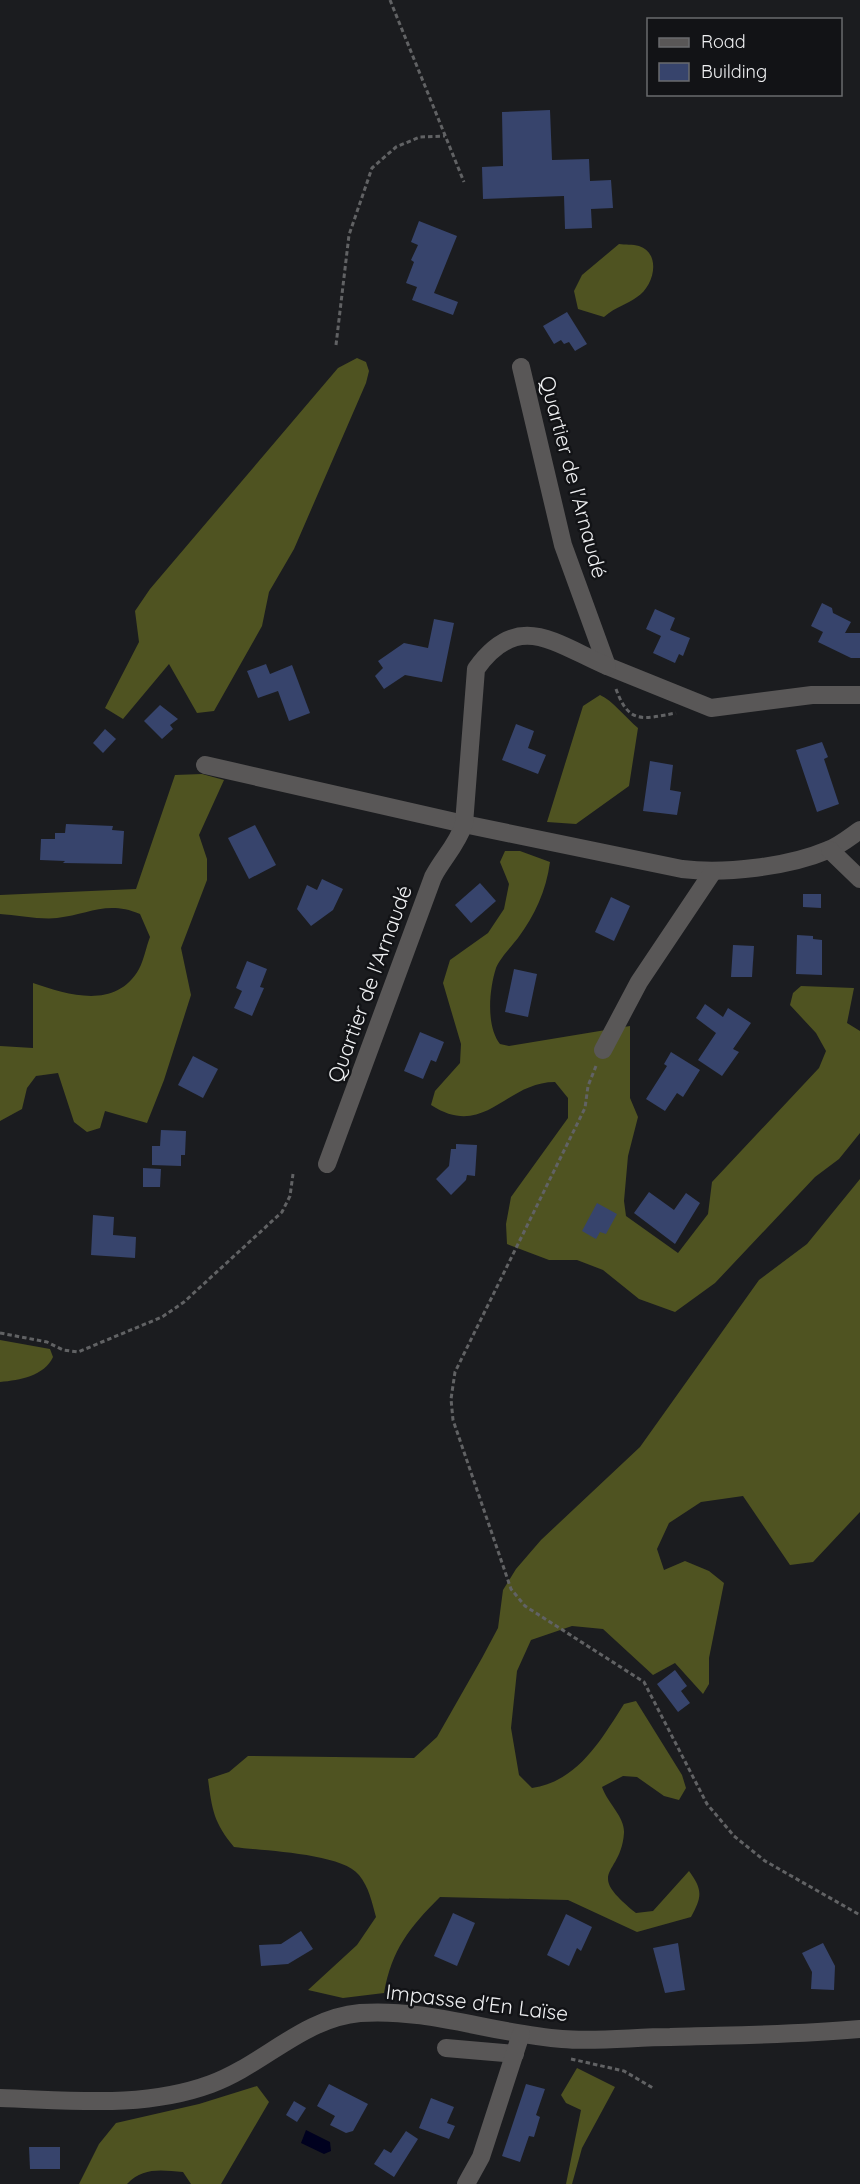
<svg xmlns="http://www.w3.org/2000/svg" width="860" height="2184" font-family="Quicksand,sans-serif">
	<rect width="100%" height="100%" fill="#1b1c1f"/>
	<g fill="#4f5321">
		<path d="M 619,244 C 625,245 633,244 639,246 C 662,254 654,286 637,297 C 626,305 617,306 604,317 L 578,309 L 574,291 L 582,275 Z"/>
		<path d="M 357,358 L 366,362 L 369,371 L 366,383 L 294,549 L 269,592 L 262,626 L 214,711 L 197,713 L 169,664 L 123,719 L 105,708 L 139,642 L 135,611 L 150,589 L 338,368 Z"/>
		<path d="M 600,695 C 612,700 626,718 638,728 L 629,786 L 576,824 L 547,822 L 583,706 Z"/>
		<path d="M 202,774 L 224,780 L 199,835 L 207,859 L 207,880 L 181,948 L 191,995 L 164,1080 L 147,1123 L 105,1111 L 100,1128 L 87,1132 L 74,1122 L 58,1073 L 36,1076 L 27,1088 L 22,1109 L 0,1121 L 0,1046 L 33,1048 L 33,983 C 68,995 116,1010 139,969 C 144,960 146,947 150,937 L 140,914 C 106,900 88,915 57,918 C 42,920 16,915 0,914 L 0,895 L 136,889 L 175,775 Z"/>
		<path d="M 505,851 L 520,851 L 550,862 C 546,891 535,915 518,938 C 511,947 500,958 496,968 C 489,990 486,1026 500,1044 L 509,1046 L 630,1026 L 630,1098 L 638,1117 L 628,1156 L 624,1201 L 626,1216 L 678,1253 L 708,1214 L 712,1182 L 819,1068 L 826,1051 L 816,1033 L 790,1005 L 793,993 L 801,986 L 854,988 L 847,1023 L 860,1031 L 860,1133 L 839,1159 L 815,1177 L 715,1283 L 675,1312 L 639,1299 L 603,1270 L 577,1260 L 549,1260 L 507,1244 L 506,1224 L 511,1197 L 568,1118 L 568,1098 L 555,1082 C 505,1082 485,1140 431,1105 L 435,1091 L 460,1063 L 461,1044 L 443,983 L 450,960 L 488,933 L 504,909 L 509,884 L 500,862 Z"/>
		<path d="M 860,1179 L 860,1512 L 813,1562 L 790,1565 L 743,1496 L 701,1502 L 669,1523 L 657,1549 L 664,1570 L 685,1561 L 709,1571 L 724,1583 L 709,1658 L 709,1684 L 703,1694 L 675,1663 L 653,1675 L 603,1629 L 572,1626 L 531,1640 L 517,1671 L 511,1728 L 519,1775 L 532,1788 C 578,1781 601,1740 624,1704 L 636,1701 L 682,1775 L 686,1788 L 679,1800 L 664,1796 L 637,1777 L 623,1776 L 602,1787 C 608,1804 625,1817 624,1833 C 621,1877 583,1870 636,1913 L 653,1911 L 689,1871 C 703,1890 702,1897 691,1917 L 637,1932 L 568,1900 L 440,1897 C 409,1928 392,1949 384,1993 L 343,1998 L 308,1990 L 357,1945 L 376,1917 C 372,1903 369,1887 359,1875 C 341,1853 263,1851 234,1847 C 214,1823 212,1810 208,1779 L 229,1772 L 248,1756 L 414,1758 L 437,1737 L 482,1658 L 498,1628 L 503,1590 L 516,1569 L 541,1540 L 640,1447 L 759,1280 L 807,1244 Z"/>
		<path d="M 0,1340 L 50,1349 L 53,1357 C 44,1376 20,1380 0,1382 Z"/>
		<path d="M 577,2068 L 615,2087 L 582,2148 L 572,2184 L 566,2184 L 581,2110 L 566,2103 L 561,2095 Z"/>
		<path d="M 257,2086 L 269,2102 L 221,2184 L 191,2184 L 183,2172 C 161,2170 143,2167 127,2184 L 79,2184 L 99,2144 L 116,2123 L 199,2104 Z"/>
	</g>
	<path fill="#00011f" d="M 306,2130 L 330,2142 L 331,2151 L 324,2154 L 301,2143 Z"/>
	<g fill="#37446c">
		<path d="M 550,110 L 552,160 L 589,159 L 590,181 L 611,180 L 613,208 L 591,209 L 592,228 L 565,229 L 564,196 L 483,199 L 482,167 L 503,166 L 502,112 Z"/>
		<path d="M 419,221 L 457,236 L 434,293 L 458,302 L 453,315 L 412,300 L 417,287 L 406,283 L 414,262 L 411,260 L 418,245 L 411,242 Z"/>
		<path d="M 567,312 L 587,344 L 575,351 L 569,342 L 564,344 L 561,340 L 554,344 L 543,326 Z"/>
		<path d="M 822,603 L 832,608 L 833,613 L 851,622 L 845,633 L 860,633 L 860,658 L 851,658 L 818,642 L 823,632 L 811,626 Z"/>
		<path d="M 655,609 L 675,618 L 670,630 L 690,638 L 683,656 L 679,654 L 675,663 L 653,653 L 661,636 L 646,629 Z"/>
		<path d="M 434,619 L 454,623 L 442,682 L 405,675 L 384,689 L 375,676 L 383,668 L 378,661 L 404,643 L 428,648 Z"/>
		<path d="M 266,664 L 270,674 L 292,665 L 310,713 L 289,721 L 278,691 L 258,698 L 247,671 Z"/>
		<path d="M 160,705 L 178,719 L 170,725 L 173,729 L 162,739 L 144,721 Z"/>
		<path d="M 516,724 L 534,731 L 528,748 L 546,755 L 538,774 L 502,760 Z"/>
		<path d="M 105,729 L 116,739 L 103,753 L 93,743 Z"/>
		<path d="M 822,742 L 828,757 L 824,759 L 839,804 L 817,812 L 796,750 Z"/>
		<path d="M 650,761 L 673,765 L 670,790 L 681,792 L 677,815 L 643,811 Z"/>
		<path d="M 66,824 L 113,826 L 112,830 L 124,831 L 122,864 L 63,863 L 65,861 L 40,860 L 41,839 L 55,839 L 55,833 L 65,833 Z"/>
		<path d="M 255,825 L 276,865 L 249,879 L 228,838 Z"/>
		<path d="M 322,879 L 343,889 L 333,910 L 311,926 L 297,909 L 307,885 L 317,890 Z"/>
		<path d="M 480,883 L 496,901 L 471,923 L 455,905 Z"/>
		<path d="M 803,894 L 821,894 L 821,908 L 803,907 Z"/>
		<path d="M 611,897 L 630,906 L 614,941 L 595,932 Z"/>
		<path d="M 797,935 L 813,936 L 813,939 L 822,940 L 822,975 L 796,974 Z"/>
		<path d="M 733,945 L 754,946 L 752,977 L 731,977 Z"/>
		<path d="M 247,961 L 267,969 L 260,987 L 264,988 L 252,1016 L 234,1008 L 242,991 L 236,988 Z"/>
		<path d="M 514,969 L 537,974 L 528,1017 L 505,1012 Z"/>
		<path d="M 705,1004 L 723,1017 L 728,1008 L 751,1023 L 733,1049 L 739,1052 L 722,1076 L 698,1060 L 716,1033 L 696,1018 Z"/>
		<path d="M 420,1032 L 444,1042 L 436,1062 L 431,1060 L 423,1079 L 404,1071 Z"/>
		<path d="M 671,1052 L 700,1070 L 683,1097 L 677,1093 L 665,1111 L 646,1099 L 667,1066 L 664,1064 Z"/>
		<path d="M 193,1056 L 218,1069 L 203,1098 L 178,1085 Z"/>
		<path d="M 161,1130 L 186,1131 L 185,1155 L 181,1155 L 181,1166 L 152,1165 L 152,1146 L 160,1146 Z"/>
		<path d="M 456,1144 L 477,1145 L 475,1176 L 467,1175 L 466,1180 L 451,1195 L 436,1179 L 449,1166 L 451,1149 L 456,1149 Z"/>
		<path d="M 143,1168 L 161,1169 L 160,1187 L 143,1187 Z"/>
		<path d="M 649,1192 L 674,1210 L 686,1193 L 700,1203 L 675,1244 L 634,1213 Z"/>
		<path d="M 597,1203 L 617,1214 L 606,1234 L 600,1232 L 596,1239 L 582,1231 Z"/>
		<path d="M 93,1215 L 114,1217 L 113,1235 L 136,1237 L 135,1258 L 91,1255 Z"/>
		<path d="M 675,1670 L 687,1686 L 681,1691 L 690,1703 L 678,1712 L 657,1684 Z"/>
		<path d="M 453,1913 L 475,1923 L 457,1966 L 434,1956 Z"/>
		<path d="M 566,1914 L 592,1927 L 581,1951 L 577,1948 L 569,1966 L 547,1955 Z"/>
		<path d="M 301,1931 L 313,1949 L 288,1964 L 261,1966 L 259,1945 L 281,1944 Z"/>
		<path d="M 678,1943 L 685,1990 L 665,1993 L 653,1948 Z"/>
		<path d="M 823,1943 L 835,1966 L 834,1990 L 811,1989 L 812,1972 L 802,1953 Z"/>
		<path d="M 329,2084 L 368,2104 L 353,2131 L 346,2133 L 330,2125 L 335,2116 L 317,2106 Z"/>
		<path d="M 526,2084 L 545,2089 L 536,2115 L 540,2117 L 534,2137 L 529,2136 L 520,2162 L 502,2156 Z"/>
		<path d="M 431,2098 L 454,2107 L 447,2123 L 455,2126 L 449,2139 L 419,2128 Z"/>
		<path d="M 294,2101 L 306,2108 L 297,2122 L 286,2115 Z"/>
		<path d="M 406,2131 L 418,2139 L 394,2177 L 374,2164 L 384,2149 L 391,2153 Z"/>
		<path d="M 29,2147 L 60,2147 L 60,2169 L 30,2169 Z"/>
	</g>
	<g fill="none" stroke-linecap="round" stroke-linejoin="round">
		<g stroke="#616264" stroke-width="3" stroke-dasharray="4.5 3" stroke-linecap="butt">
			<path d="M 390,0 L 464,182"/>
			<path d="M 336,345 L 349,235 L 372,168 L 396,147 L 420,137 L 445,136"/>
			<path d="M 616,689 C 629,725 643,719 676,713"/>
			<path d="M 596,1066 L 588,1086 L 585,1108 L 455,1372 L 451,1399 L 453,1420 L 511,1589 L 525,1606 L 644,1682 L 707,1804 L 734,1836 L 765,1861 L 860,1915"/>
			<path d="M 0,1333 L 47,1342 L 63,1350 L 78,1352 L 162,1317 L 184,1302 L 282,1212 L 290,1196 L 293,1174"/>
			<path d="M 571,2059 L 624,2071 L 653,2088"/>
		</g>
		<g stroke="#595757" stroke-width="18">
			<path d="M 521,367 L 563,545 L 607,666 L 711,708 L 812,695 L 860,695"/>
			<path d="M 205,765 L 464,824 L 682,869 C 725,874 788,867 828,850 C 839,846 850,837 860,830"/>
			<path d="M 830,850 L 860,879"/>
			<path d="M 603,1050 L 639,982 L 712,873"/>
			<path d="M 327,1164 L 433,877 C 443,858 457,845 464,824 L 476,669 C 518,610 554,643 607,666"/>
			<path d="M 446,2048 L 515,2054"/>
			<path d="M 0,2098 C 70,2100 143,2109 211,2084 C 263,2065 303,2018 360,2013 C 429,2008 494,2034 562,2039 C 597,2042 635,2037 670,2037 C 734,2035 797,2035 860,2029"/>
			<path d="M 466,2184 L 481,2157 L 521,2034"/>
		</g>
	</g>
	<g text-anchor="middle" stroke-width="5" stroke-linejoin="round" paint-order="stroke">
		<g font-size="21" fill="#eff0f2" stroke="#121316">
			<text transform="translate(573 477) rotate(75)" y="7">Quartier de l'Arnaudé</text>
			<text transform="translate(370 984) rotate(-70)" y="7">Quartier de l'Arnaudé</text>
			<text transform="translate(477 2003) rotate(7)" y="7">Impasse d'En Laïse</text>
		</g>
	</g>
	<rect x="647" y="18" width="195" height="78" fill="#121316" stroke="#6a6b6e" stroke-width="1.5"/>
	<rect x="659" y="38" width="30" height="9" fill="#595757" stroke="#6a6b6e" stroke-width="1.5"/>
	<text x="701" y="48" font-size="18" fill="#eff0f2">Road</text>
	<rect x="659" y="63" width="30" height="18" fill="#37446c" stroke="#6a6b6e" stroke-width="1.5"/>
	<text x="701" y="78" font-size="18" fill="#eff0f2">Building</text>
</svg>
